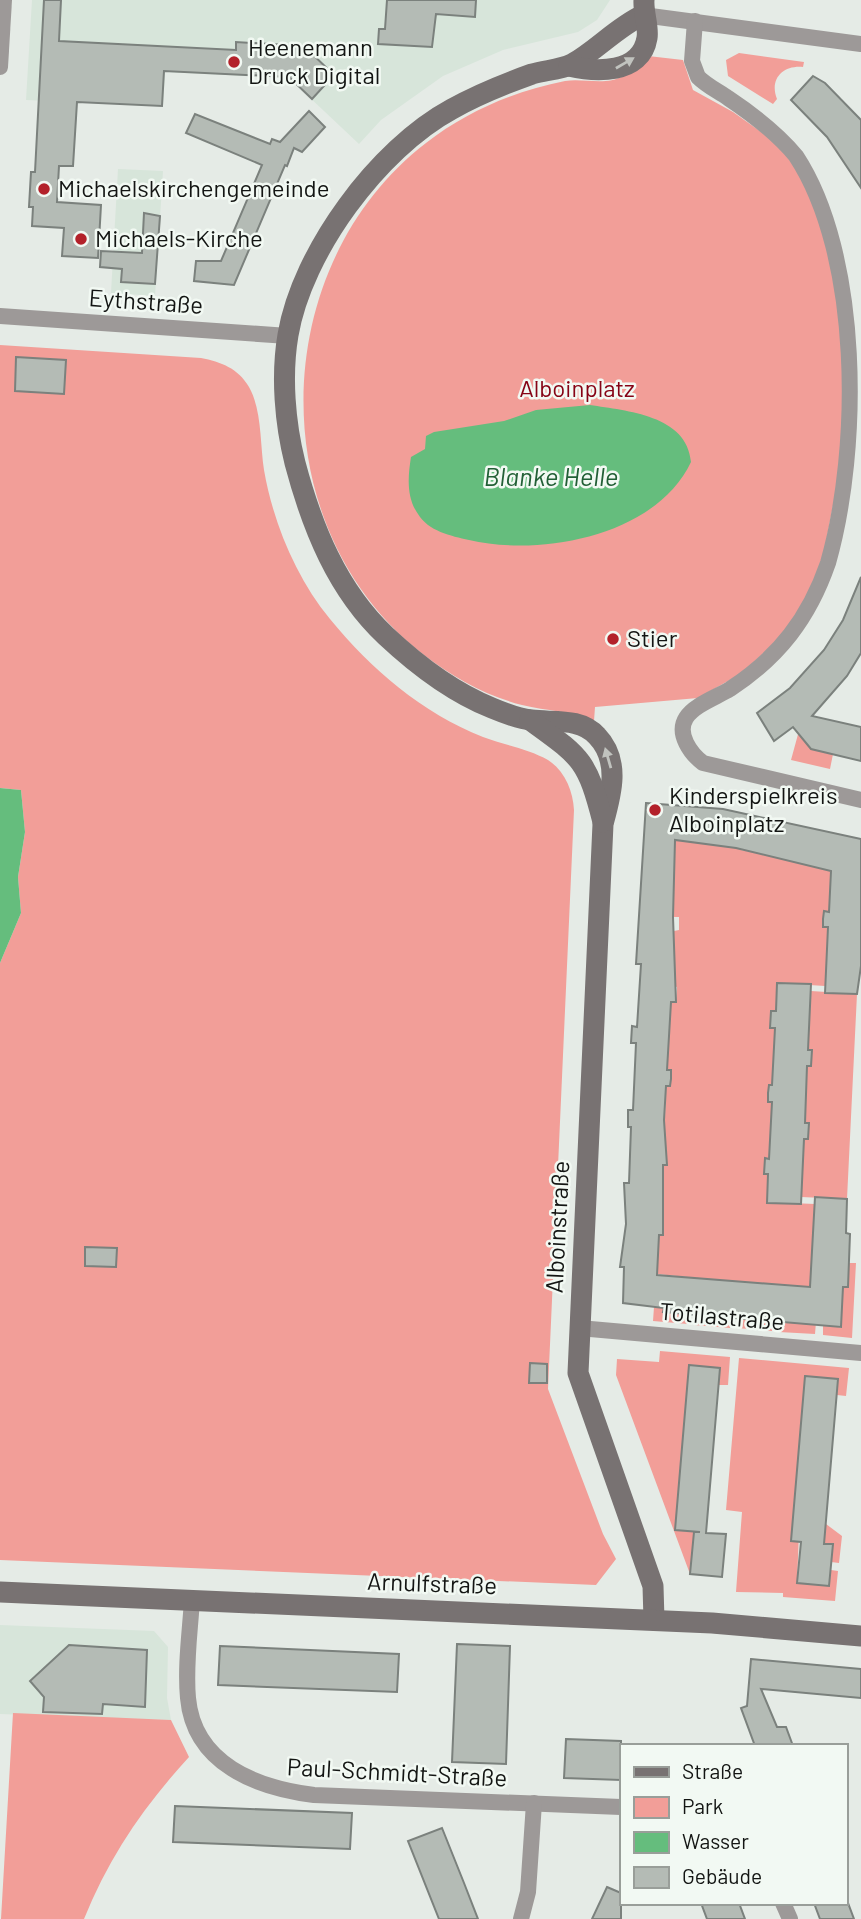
<svg xmlns="http://www.w3.org/2000/svg" width="861" height="1919" font-family="Barlow,sans-serif">
	<rect width="100%" height="100%" fill="#e5ebe6"/>
	<g fill="#d7e5da">
		<path d="M 32,0 L 610,0 L 597,20 L 578,32 L 503,50 L 443,76 L 381,120 L 359,144 L 289,78 L 165,72 L 163,106 L 26,100 Z"/>
		<path d="M 118,169 L 163,171 L 155,296 L 111,293 Z"/>
		<path d="M 0,1625 L 154,1631 L 168,1647 L 167,1698 L 171,1720 L 0,1714 Z"/>
	</g>
	<g fill="#f29e98">
		<path d="M 739,53 L 804,62 L 803,67 C 783,65 769,79 777,99 L 773,104 L 728,76 L 726,60 Z"/>
		<path d="M 648,56 L 683,60 L 693,90 L 733,112 L 774,141 L 798,167 L 830,227 L 851,412 L 821,568 L 806,602 L 785,633 L 742,673 L 698,698 L 595,707 L 594,721 C 571,711 547,711 522,705 C 486,696 453,677 424,655 C 261,530 265,267 426,143 C 467,111 515,91 565,81 C 584,78 606,86 623,76 C 632,71 640,63 648,56 Z"/>
		<path d="M 0,345 L 201,358 C 221,362 238,368 249,387 C 262,410 260,444 264,470 C 273,522 296,578 330,619 C 371,669 422,713 483,737 C 504,745 529,749 548,760 C 565,771 573,791 574,810 L 548,1389 L 603,1534 L 616,1559 L 596,1585 L 0,1560 L 0,963 L 21,913 L 18,877 L 25,832 L 21,790 L 0,788 Z"/>
		<path d="M 800,727 L 803,738 L 812,749 L 817,748 L 833,754 L 830,769 L 791,760 Z"/>
		<path d="M 672,836 L 742,846 L 741,850 L 830,866 L 831,871 L 829,912 L 824,912 L 823,927 L 828,927 L 825,986 L 778,983 L 776,1011 L 770,1028 L 775,1028 L 772,1085 L 769,1085 L 768,1102 L 772,1102 L 769,1159 L 766,1158 L 764,1174 L 768,1174 L 767,1202 L 815,1204 L 812,1286 L 808,1289 L 657,1274 L 659,1235 L 663,1235 L 664,1219 L 659,1218 L 663,1165 L 667,1165 L 667,1149 L 664,1148 L 666,1086 L 670,1086 L 671,1071 L 667,1070 L 671,1002 L 676,1001 L 677,987 L 673,986 L 674,931 L 679,930 L 679,917 L 673,917 L 675,853 L 673,852 Z"/>
		<path d="M 811,991 L 857,994 L 847,1199 L 801,1197 L 804,1139 L 808,1139 L 809,1123 L 805,1123 L 807,1066 L 811,1066 L 812,1050 L 808,1050 Z"/>
		<path d="M 844,1263 L 856,1263 L 852,1338 L 823,1335 L 823,1322 L 841,1328 Z"/>
		<path d="M 654,1307 L 664,1307 L 664,1311 L 689,1310 L 688,1324 L 653,1321 Z"/>
		<path d="M 695,1310 L 731,1314 L 730,1328 L 694,1325 Z"/>
		<path d="M 738,1314 L 748,1319 L 773,1318 L 772,1331 L 737,1328 Z"/>
		<path d="M 780,1318 L 797,1324 L 816,1322 L 815,1334 L 779,1332 Z"/>
		<path d="M 660,1351 L 730,1357 L 728,1385 L 718,1385 L 720,1368 L 689,1365 L 675,1530 L 694,1532 L 690,1574 L 616,1375 L 617,1359 L 659,1362 Z"/>
		<path d="M 739,1358 L 849,1368 L 846,1396 L 837,1395 L 838,1379 L 805,1376 L 797,1583 L 829,1586 L 831,1570 L 838,1571 L 835,1601 L 783,1597 L 783,1593 L 736,1592 L 742,1512 L 726,1510 Z"/>
		<path d="M 826,1524 L 842,1536 L 839,1563 L 831,1562 L 833,1544 L 824,1544 Z"/>
		<path d="M 13,1713 L 171,1720 L 189,1757 C 144,1806 109,1857 84,1919 L 1,1919 Z"/>
	</g>
	<g fill="#65bd7d">
		<path d="M 590,405 C 627,411 687,415 691,462 C 656,536 541,557 469,540 C 451,536 428,531 418,514 C 406,497 408,476 411,457 L 425,449 L 426,436 L 434,432 L 504,421 L 536,410 Z"/>
		<path d="M 0,788 L 21,790 L 25,832 L 18,877 L 21,913 L 0,963 Z"/>
	</g>
	<g fill="#b4bbb5" stroke="#7b817d" stroke-width="2">
		<path d="M 44,0 L 61,0 L 59,41 L 236,50 L 236,42 L 304,46 L 334,75 L 312,99 L 289,77 L 164,71 L 162,106 L 77,102 L 73,166 L 59,166 L 57,202 L 101,205 L 98,258 L 62,256 L 64,228 L 32,226 L 33,207 L 29,207 L 31,172 L 35,172 Z"/>
		<path d="M 387,0 L 476,0 L 475,17 L 436,14 L 432,47 L 378,44 L 379,29 L 385,29 Z"/>
		<path d="M 813,76 L 825,83 L 861,120 L 861,188 L 827,137 L 791,100 Z"/>
		<path d="M 309,111 L 325,127 L 302,152 L 294,148 L 287,166 L 285,165 L 234,285 L 194,281 L 196,261 L 221,261 L 262,165 L 186,133 L 195,114 L 270,144 L 272,139 L 280,142 Z"/>
		<path d="M 144,213 L 160,216 L 155,284 L 121,282 L 122,269 L 100,267 L 101,251 L 142,253 Z"/>
		<path d="M 16,357 L 66,360 L 64,394 L 15,391 Z"/>
		<path d="M 861,577 L 861,653 L 847,676 L 812,716 L 861,727 L 861,761 L 811,749 L 793,727 L 774,741 L 757,713 L 790,688 L 824,650 L 843,620 Z"/>
		<path d="M 646,803 L 723,809 L 861,839 L 861,966 L 857,994 L 825,993 L 828,927 L 823,927 L 823,919 L 824,911 L 829,912 L 831,871 L 736,848 L 675,840 L 673,917 L 676,1002 L 671,1002 L 667,1070 L 671,1070 L 671,1079 L 670,1086 L 666,1086 L 664,1120 L 667,1165 L 663,1165 L 663,1235 L 659,1235 L 657,1275 L 810,1287 L 815,1197 L 847,1199 L 846,1233 L 850,1234 L 848,1287 L 843,1287 L 841,1327 L 663,1312 L 664,1308 L 623,1303 L 624,1267 L 620,1267 L 626,1224 L 624,1183 L 629,1183 L 631,1127 L 628,1127 L 628,1110 L 633,1110 L 636,1043 L 631,1043 L 632,1026 L 637,1027 L 641,964 L 636,964 Z"/>
		<path d="M 777,983 L 811,984 L 808,1050 L 812,1050 L 811,1066 L 807,1066 L 805,1123 L 809,1123 L 808,1139 L 804,1139 L 801,1204 L 767,1203 L 768,1174 L 764,1174 L 765,1158 L 769,1159 L 772,1102 L 768,1102 L 768,1093 L 769,1085 L 772,1085 L 775,1028 L 770,1028 L 771,1011 L 776,1011 Z"/>
		<path d="M 85,1247 L 117,1248 L 116,1267 L 85,1266 Z"/>
		<path d="M 530,1363 L 547,1364 L 547,1383 L 529,1383 Z"/>
		<path d="M 689,1365 L 720,1368 L 706,1533 L 726,1534 L 722,1577 L 690,1574 L 694,1532 L 700,1532 L 675,1530 Z"/>
		<path d="M 805,1376 L 838,1379 L 824,1544 L 833,1544 L 829,1586 L 797,1583 L 801,1542 L 791,1541 Z"/>
		<path d="M 457,1644 L 510,1646 L 506,1764 L 452,1762 Z"/>
		<path d="M 69,1645 L 147,1650 L 145,1707 L 103,1704 L 102,1714 L 43,1712 L 44,1697 L 30,1681 Z"/>
		<path d="M 220,1646 L 399,1654 L 397,1692 L 218,1685 Z"/>
		<path d="M 751,1659 L 861,1669 L 861,1698 L 761,1689 L 777,1727 L 786,1727 L 793,1746 L 755,1746 L 741,1708 L 747,1706 Z"/>
		<path d="M 566,1739 L 621,1741 L 621,1780 L 564,1778 Z"/>
		<path d="M 175,1806 L 352,1813 L 350,1849 L 173,1842 Z"/>
		<path d="M 442,1828 L 464,1883 L 478,1919 L 439,1919 L 408,1841 Z"/>
		<path d="M 607,1887 L 621,1893 L 621,1919 L 592,1919 Z"/>
		<path d="M 701,1903 L 739,1903 L 745,1919 L 707,1919 Z"/>
		<path d="M 814,1903 L 848,1903 L 854,1919 L 820,1919 Z"/>
	</g>
	<g fill="none" stroke-linecap="round" stroke-linejoin="round">
		<g stroke="#9d9998" stroke-width="16">
			<path d="M 643,15 L 861,44"/>
			<path d="M 695,21 L 692,61 L 698,77 C 707,86 718,91 728,98 C 752,114 777,133 796,156 C 861,255 861,447 828,563 C 809,618 779,657 730,689 C 717,697 694,705 686,718 C 676,734 691,754 703,763 L 861,800"/>
			<path d="M 0,67 L 4,0"/>
			<path d="M 0,316 L 288,336"/>
			<path d="M 579,1328 L 861,1353"/>
			<path d="M 192,1600 C 190,1632 185,1666 188,1698 C 194,1764 257,1788 314,1795 L 621,1807"/>
			<path d="M 783,1903 L 790,1919"/>
			<path d="M 521,1919 L 528,1892 L 534,1803"/>
		</g>
		<g stroke="#787272" stroke-width="21">
			<path d="M 643,15 C 617,27 597,50 572,64 C 560,70 545,70 532,74 C 504,84 477,95 452,109 C 378,149 302,252 288,335 C 281,376 285,423 295,463 C 312,527 337,590 386,636 C 418,666 452,692 492,708 C 504,713 519,719 531,720 C 553,723 580,717 597,736 C 621,761 611,795 603,824 L 578,1373 L 653,1586 L 654,1620"/>
			<path d="M 569,66 C 595,72 641,75 647,38 C 649,27 643,12 644,0"/>
			<path d="M 530,720 C 581,757 587,759 603,822"/>
			<path d="M 0,1592 L 712,1623 L 861,1636"/>
		</g>
	</g>
	<defs><path id="oneway-solid" d="M-6-.8H1V-3.2L6.5 0L1 3.2V.8H-6Z" transform="scale(1.75)"/></defs>
	<g fill="#c1c3bf">
		<use href="#oneway-solid" transform="translate(625 63) rotate(-30)"/>
		<use href="#oneway-solid" transform="translate(608 758) rotate(-106)"/>
	</g>
	<g fill="#b3212a" stroke="#f2f9f3" stroke-width="2.5">
		<circle cx="234" cy="62" r="7"/>
		<circle cx="44" cy="189" r="7"/>
		<circle cx="81" cy="239" r="7"/>
		<circle cx="613" cy="639" r="7"/>
		<circle cx="655" cy="810" r="7"/>
	</g>
	<g text-anchor="middle" stroke-width="5" stroke-linejoin="round" paint-order="stroke">
		<g font-size="24" fill="#131513" stroke="#f2f9f3" text-anchor="start">
			<text x="248" y="56">Heenemann<tspan x="248" dy="28">Druck Digital</tspan></text>
			<text x="58" y="197">Michaelskirchengemeinde</text>
			<text x="95" y="247">Michaels-Kirche</text>
			<text x="627" y="647">Stier</text>
			<text x="669" y="804">Kinderspielkreis<tspan x="669" dy="28">Alboinplatz</tspan></text>
		</g>
		<g font-size="24" fill="#131513" stroke="#f2f9f3">
			<text transform="translate(146 302) rotate(4)" y="8">Eythstraße</text>
			<text transform="translate(558 1227) rotate(-87)" y="8">Alboinstraße</text>
			<text transform="translate(722 1317) rotate(5)" y="8">Totilastraße</text>
			<text transform="translate(432 1584) rotate(2)" y="8">Arnulfstraße</text>
			<text transform="translate(397 1773) rotate(3)" y="8">Paul-Schmidt-Straße</text>
		</g>
		<g font-size="24" fill="#860315" stroke="#f2f9f3">
			<text x="577" y="397">Alboinplatz</text>
		</g>
		<g font-size="26" font-style="italic" fill="#226036" stroke="#f2f9f3">
			<text x="551" y="486">Blanke Helle</text>
		</g>
	</g>
	<rect x="620" y="1744" width="228" height="161" fill="#f2f9f3" stroke="#999e99" stroke-width="2"/>
	<rect x="634" y="1767" width="35" height="10" fill="#787272" stroke="#999e99" stroke-width="2"/>
	<text x="682" y="1779" font-size="21" fill="#131513">Straße</text>
	<rect x="634" y="1797" width="35" height="21" fill="#f29e98" stroke="#999e99" stroke-width="2"/>
	<text x="682" y="1814" font-size="21" fill="#131513">Park</text>
	<rect x="634" y="1832" width="35" height="21" fill="#65bd7d" stroke="#999e99" stroke-width="2"/>
	<text x="682" y="1849" font-size="21" fill="#131513">Wasser</text>
	<rect x="634" y="1867" width="35" height="21" fill="#b4bbb5" stroke="#999e99" stroke-width="2"/>
	<text x="682" y="1884" font-size="21" fill="#131513">Gebäude</text>
</svg>
